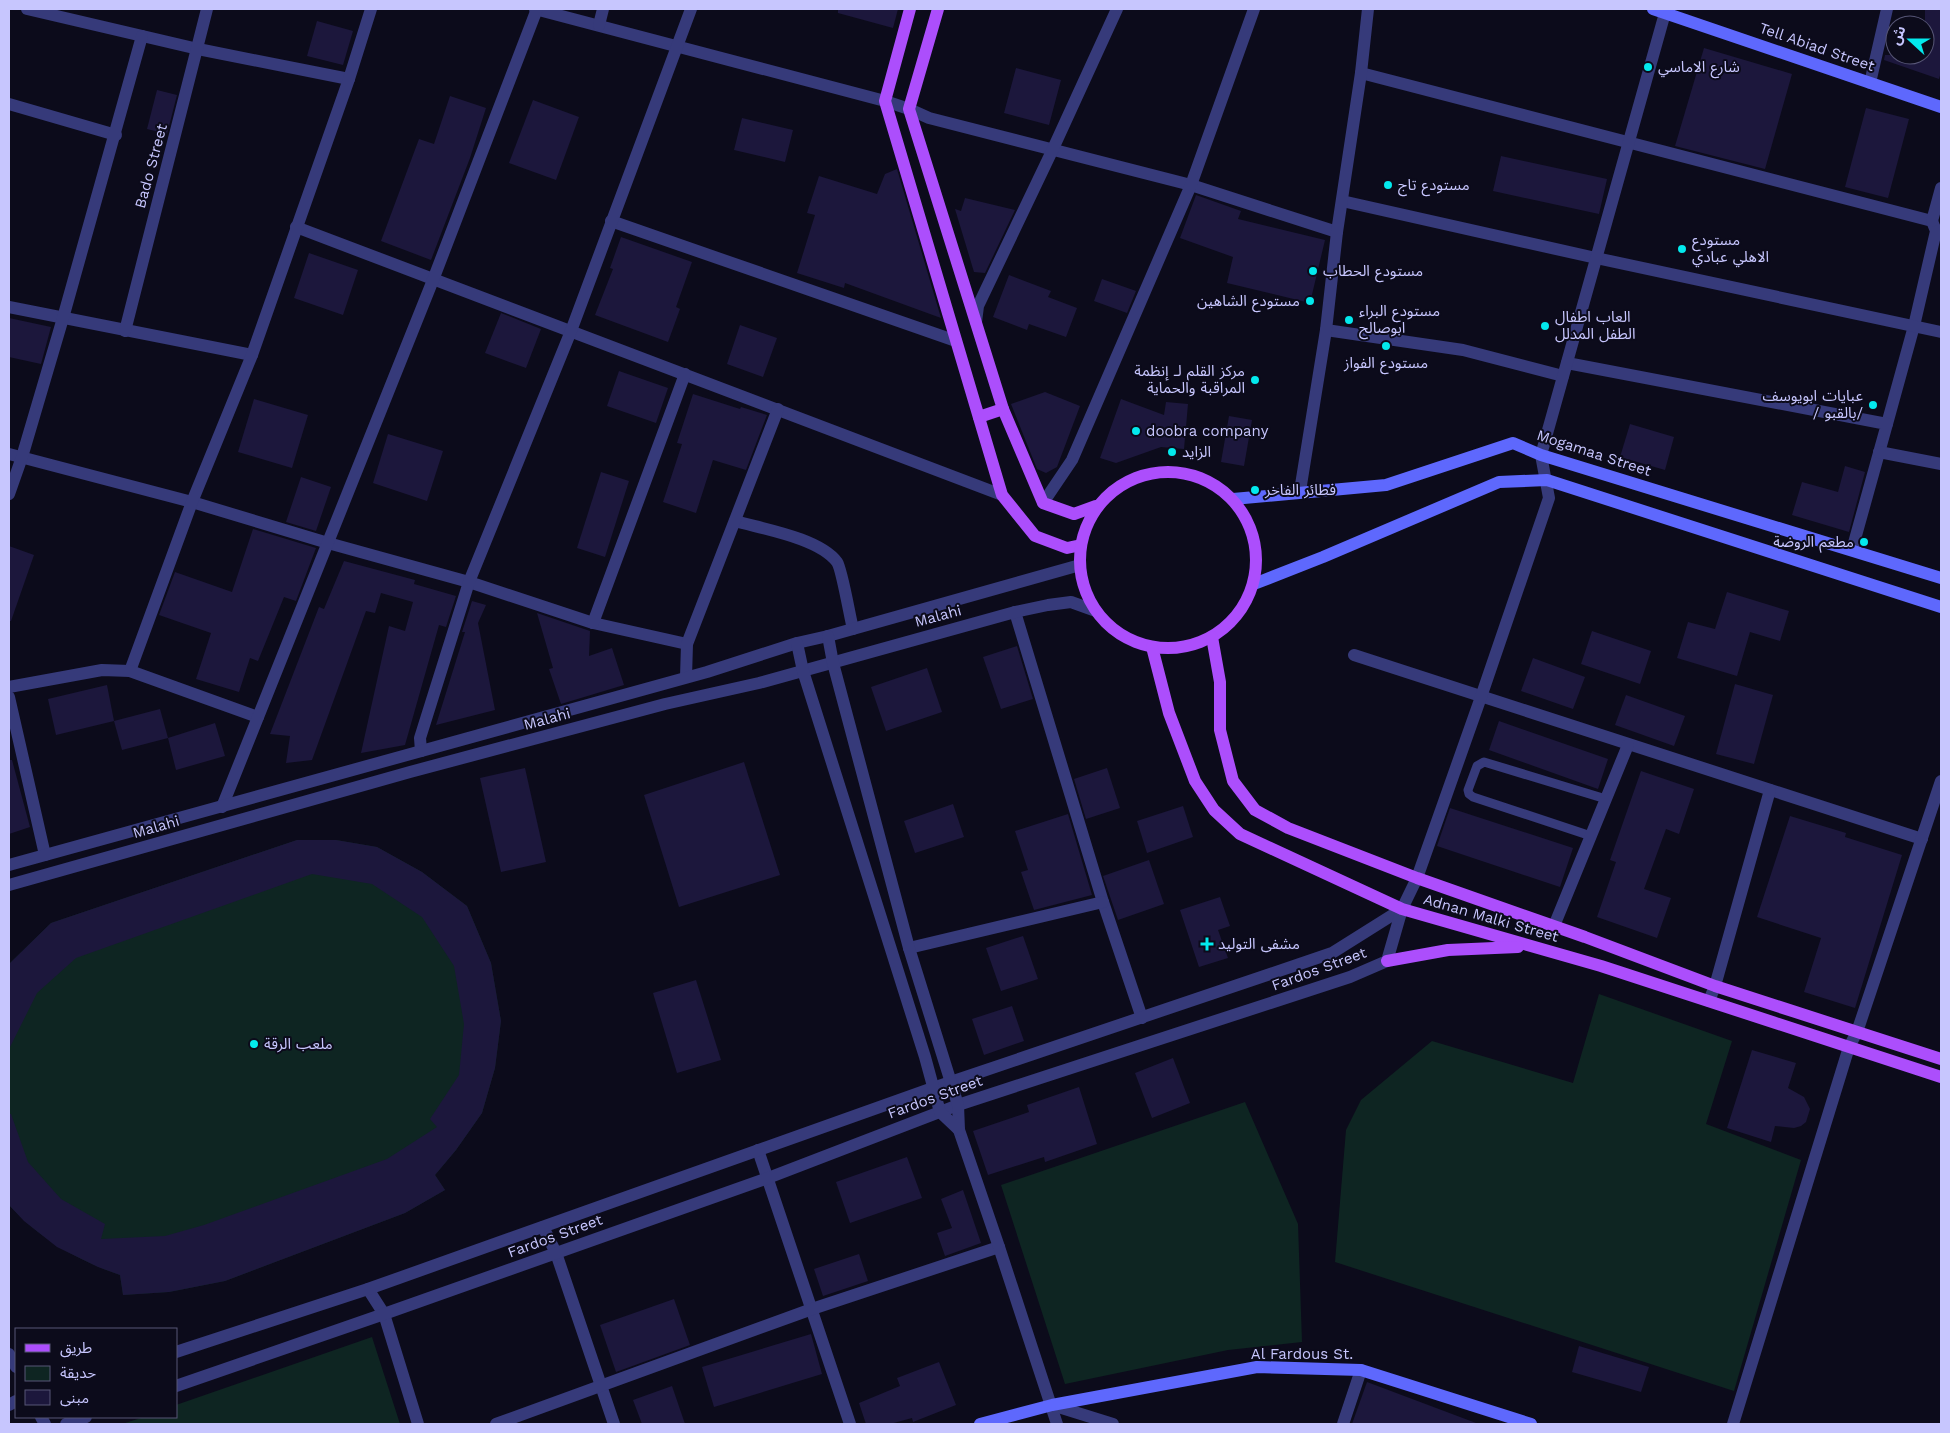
<svg xmlns="http://www.w3.org/2000/svg" width="1950" height="1433" font-family="'Work Sans','Noto Sans Arabic',sans-serif">
	<rect width="100%" height="100%" fill="#0c0b1b"/>
	<g fill="#0e2522">
		<path d="M 297,840 L 336,840 L 377,847 L 422,872 L 467,906 L 491,963 L 501,1021 L 495,1068 L 482,1113 L 456,1150 L 435,1175 L 445,1190 L 405,1213 L 225,1281 L 169,1292 L 123,1295 L 120,1275 C 77,1260 40,1239 9,1205 L 9,964 L 51,923 Z"/>
		<path d="M 1599,994 L 1732,1041 L 1706,1124 L 1801,1160 L 1734,1391 L 1335,1262 L 1346,1130 L 1361,1100 L 1432,1041 L 1573,1083 Z"/>
		<path d="M 1245,1102 L 1298,1224 L 1302,1342 L 1228,1350 L 1065,1384 L 1001,1185 Z"/>
		<path d="M 372,1337 L 400,1424 L 122,1424 L 144,1417 L 176,1417 L 176,1405 Z"/>
	</g>
	<g fill="#1c173c">
		<path d="M 838,9 L 898,9 L 893,28 L 838,13 Z"/>
		<path d="M 1925,9 L 1941,9 L 1941,72 L 1939,79 L 1884,60 L 1885,55 L 1925,55 Z"/>
		<path d="M 317,21 L 353,31 L 343,65 L 307,56 Z"/>
		<path d="M 1704,48 L 1792,74 L 1765,169 L 1675,146 Z"/>
		<path d="M 1016,68 L 1061,80 L 1049,125 L 1004,113 Z"/>
		<path d="M 157,90 L 177,95 L 167,134 L 147,129 Z"/>
		<path d="M 450,96 L 486,108 L 470,158 L 431,260 L 381,241 L 419,139 L 434,144 Z"/>
		<path d="M 533,100 L 579,117 L 556,180 L 509,163 Z"/>
		<path d="M 1866,108 L 1909,119 L 1888,198 L 1845,187 Z"/>
		<path d="M 742,118 L 793,130 L 785,162 L 734,150 Z"/>
		<path d="M 1501,156 L 1607,179 L 1599,214 L 1493,191 Z"/>
		<path d="M 897,169 L 941,318 L 845,283 L 844,288 L 797,273 L 815,215 L 807,213 L 819,176 L 877,194 L 885,174 Z"/>
		<path d="M 1196,195 L 1241,211 L 1238,219 L 1325,240 L 1310,303 L 1227,283 L 1233,257 L 1180,238 Z"/>
		<path d="M 965,198 L 1015,210 L 985,273 L 974,272 L 955,209 L 961,211 Z"/>
		<path d="M 621,237 L 692,262 L 676,307 L 680,309 L 668,342 L 595,315 L 613,269 L 610,268 Z"/>
		<path d="M 309,253 L 358,270 L 343,315 L 294,298 Z"/>
		<path d="M 1009,275 L 1051,291 L 1048,297 L 1077,308 L 1066,337 L 1029,324 L 1027,330 L 993,317 Z"/>
		<path d="M 1102,279 L 1136,291 L 1127,313 L 1094,301 Z"/>
		<path d="M 501,313 L 541,329 L 526,368 L 485,353 Z"/>
		<path d="M 9,318 L 51,327 L 41,364 L 9,357 Z"/>
		<path d="M 740,325 L 777,338 L 763,377 L 727,364 Z"/>
		<path d="M 619,371 L 668,388 L 656,423 L 607,406 Z"/>
		<path d="M 1045,392 L 1080,406 L 1057,467 L 1046,473 L 1037,469 L 1011,404 Z"/>
		<path d="M 693,394 L 740,409 L 741,407 L 767,415 L 746,470 L 713,460 L 696,513 L 663,502 L 682,444 L 677,443 Z"/>
		<path d="M 254,399 L 308,415 L 292,468 L 238,452 Z"/>
		<path d="M 1121,399 L 1164,415 L 1166,402 L 1188,404 L 1184,449 L 1161,447 L 1116,463 L 1100,458 Z"/>
		<path d="M 1229,416 L 1252,420 L 1244,466 L 1221,462 Z"/>
		<path d="M 1630,424 L 1674,437 L 1665,470 L 1620,457 Z"/>
		<path d="M 388,434 L 443,451 L 427,501 L 373,483 Z"/>
		<path d="M 1845,466 L 1865,472 L 1849,532 L 1792,515 L 1802,482 L 1838,492 Z"/>
		<path d="M 601,472 L 629,481 L 605,557 L 577,548 Z"/>
		<path d="M 301,477 L 331,487 L 316,531 L 286,522 Z"/>
		<path d="M 253,529 L 316,548 L 296,601 L 284,597 L 258,661 L 250,658 L 239,692 L 196,679 L 211,633 L 159,615 L 175,572 L 232,592 Z"/>
		<path d="M 9,546 L 34,555 L 11,621 L 9,621 Z"/>
		<path d="M 344,561 L 415,580 L 414,584 L 456,596 L 446,627 L 439,625 L 405,745 L 361,753 L 389,626 L 405,631 L 413,602 L 381,593 L 375,613 L 366,611 L 312,760 L 286,763 L 290,736 L 270,734 L 319,607 L 324,609 Z"/>
		<path d="M 1727,592 L 1789,611 L 1780,641 L 1750,632 L 1737,676 L 1677,658 L 1688,622 L 1715,629 Z"/>
		<path d="M 472,601 L 486,605 L 478,623 L 495,710 L 436,725 L 465,632 L 462,632 Z"/>
		<path d="M 537,613 L 590,631 L 589,656 L 612,648 L 624,685 L 561,704 L 549,669 L 553,668 Z"/>
		<path d="M 1592,631 L 1651,651 L 1640,684 L 1581,664 Z"/>
		<path d="M 1017,646 L 1033,699 L 1001,709 L 983,657 Z"/>
		<path d="M 1533,658 L 1585,677 L 1573,709 L 1521,691 Z"/>
		<path d="M 927,668 L 942,712 L 886,731 L 871,687 Z"/>
		<path d="M 1735,684 L 1773,695 L 1754,764 L 1716,754 Z"/>
		<path d="M 107,685 L 114,721 L 56,735 L 48,699 Z"/>
		<path d="M 1626,695 L 1685,716 L 1674,746 L 1615,725 Z"/>
		<path d="M 160,709 L 168,738 L 122,750 L 114,721 Z"/>
		<path d="M 1499,721 L 1608,759 L 1598,789 L 1489,750 Z"/>
		<path d="M 215,723 L 225,756 L 176,770 L 168,738 Z"/>
		<path d="M 9,760 L 12,760 L 30,827 L 9,834 Z"/>
		<path d="M 744,762 L 780,875 L 679,907 L 644,795 Z"/>
		<path d="M 525,768 L 546,862 L 501,872 L 480,778 Z"/>
		<path d="M 1107,768 L 1120,808 L 1086,819 L 1074,779 Z"/>
		<path d="M 1641,771 L 1694,789 L 1679,834 L 1666,829 L 1644,889 L 1671,898 L 1657,938 L 1597,917 L 1616,862 L 1610,860 Z"/>
		<path d="M 953,804 L 964,837 L 915,853 L 904,821 Z"/>
		<path d="M 1183,806 L 1193,837 L 1147,853 L 1137,821 Z"/>
		<path d="M 1450,808 L 1573,848 L 1560,887 L 1437,846 Z"/>
		<path d="M 1068,814 L 1092,895 L 1034,910 L 1021,872 L 1028,870 L 1015,831 Z"/>
		<path d="M 1790,816 L 1846,833 L 1845,837 L 1902,855 L 1855,1008 L 1804,992 L 1821,938 L 1757,917 Z"/>
		<path d="M 297,840 L 336,840 L 377,847 L 422,872 L 467,906 L 491,963 L 501,1021 L 495,1068 L 482,1113 L 456,1150 L 435,1175 L 445,1190 L 405,1213 L 225,1281 L 169,1292 L 123,1295 L 120,1275 L 98,1267 L 57,1247 L 24,1221 L 9,1205 L 9,1114 L 11,1114 L 28,1162 L 61,1199 L 105,1224 L 101,1239 L 165,1236 L 204,1225 L 387,1159 L 437,1127 L 430,1119 L 459,1075 L 464,1024 L 454,966 L 422,917 L 372,884 L 312,874 L 76,958 L 37,993 L 9,1049 L 9,964 L 51,923 Z"/>
		<path d="M 1149,860 L 1164,904 L 1118,920 L 1103,876 Z"/>
		<path d="M 1220,897 L 1230,926 L 1218,930 L 1228,958 L 1199,967 L 1180,910 Z"/>
		<path d="M 1023,936 L 1038,979 L 1001,991 L 986,948 Z"/>
		<path d="M 696,980 L 721,1060 L 677,1073 L 653,993 Z"/>
		<path d="M 1012,1006 L 1024,1041 L 984,1055 L 972,1019 Z"/>
		<path d="M 1752,1050 L 1796,1063 L 1788,1088 L 1804,1097 L 1810,1109 L 1806,1122 L 1801,1126 L 1794,1128 L 1775,1126 L 1771,1142 L 1727,1128 Z"/>
		<path d="M 1173,1058 L 1190,1103 L 1152,1118 L 1135,1073 Z"/>
		<path d="M 1079,1087 L 1097,1144 L 1045,1162 L 1044,1157 L 988,1175 L 973,1131 L 1029,1112 L 1027,1105 Z"/>
		<path d="M 907,1157 L 922,1198 L 850,1223 L 836,1182 Z"/>
		<path d="M 963,1190 L 981,1243 L 945,1256 L 937,1233 L 952,1228 L 941,1199 Z"/>
		<path d="M 859,1254 L 868,1281 L 823,1296 L 814,1269 Z"/>
		<path d="M 674,1299 L 690,1345 L 616,1372 L 600,1325 Z"/>
		<path d="M 811,1334 L 822,1374 L 714,1407 L 702,1367 Z"/>
		<path d="M 1579,1346 L 1649,1367 L 1641,1392 L 1572,1372 Z"/>
		<path d="M 939,1362 L 956,1405 L 913,1422 L 912,1418 L 890,1424 L 866,1424 L 859,1403 L 900,1386 L 897,1378 Z"/>
		<path d="M 1367,1382 L 1476,1423 L 1476,1424 L 1352,1424 Z"/>
		<path d="M 672,1386 L 685,1424 L 642,1424 L 633,1400 Z"/>
	</g>
	<g fill="none" stroke-linecap="round" stroke-linejoin="round">
		<path stroke="#363a7a" stroke-width="9" d="M 1591,836 L 1473,797 L 1469,794 L 1468,790 L 1477,766 L 1484,762 L 1606,799"/>
		<g stroke="#363a7a" stroke-width="12">
			<path d="M 27,9 L 198,49 L 349,79"/>
			<path d="M 535,9 L 885,101 L 909,109 L 929,118 L 1191,185 L 1337,232"/>
			<path d="M 599,25 L 603,9"/>
			<path d="M 1361,73 L 1932,221 L 1936,231 L 1914,326 L 1887,424"/>
			<path d="M 1870,83 L 1887,9"/>
			<path d="M 9,104 L 116,135"/>
			<path d="M 1342,201 L 1596,258 L 1941,332"/>
			<path d="M 611,221 L 956,341"/>
			<path d="M 1932,221 L 1941,188"/>
			<path d="M 296,227 L 1002,495"/>
			<path d="M 9,307 L 252,355"/>
			<path d="M 976,322 L 978,306 L 1052,151 L 1117,9"/>
			<path d="M 1326,330 L 1463,350 L 1563,376"/>
			<path d="M 125,331 L 207,9"/>
			<path d="M 1567,363 L 1887,424 L 1852,550"/>
			<path d="M 1879,452 L 1941,464"/>
			<path d="M 9,454 L 192,502 L 328,543 L 469,582 L 593,623 L 687,644"/>
			<path d="M 1300,491 L 1326,330 L 1337,232 L 1361,73 L 1368,9"/>
			<path d="M 9,494 L 22,457 L 63,318 L 142,36"/>
			<path d="M 1043,503 L 1072,460 L 1191,185 L 1254,9"/>
			<path d="M 735,521 C 763,529 819,538 837,562 C 842,569 850,618 853,629"/>
			<path d="M 1015,612 L 1103,902 L 1142,1018"/>
			<path d="M 593,623 L 685,374"/>
			<path d="M 1354,655 L 1922,839"/>
			<path d="M 130,671 L 192,502 L 252,355 L 349,79 L 371,9"/>
			<path d="M 686,677 L 687,644 L 778,409"/>
			<path d="M 9,687 L 102,670 L 130,671 L 258,717"/>
			<path d="M 9,697 L 45,855"/>
			<path d="M 421,751 L 420,738 L 469,582 L 571,331 L 691,9"/>
			<path d="M 222,807 L 433,280 L 537,9"/>
			<path d="M 9,865 L 707,672 L 797,643 L 828,636 L 1080,565"/>
			<path d="M 9,885 L 410,772 L 665,704 L 759,683 L 1015,612 L 1048,605 L 1071,602 L 1096,611"/>
			<path d="M 1554,926 L 1628,745"/>
			<path d="M 909,948 L 1103,902"/>
			<path d="M 1709,1001 L 1715,986 L 1770,790"/>
			<path d="M 758,1150 L 850,1424"/>
			<path d="M 543,1227 L 556,1253 L 614,1424"/>
			<path d="M 368,1289 L 384,1314 L 418,1424"/>
			<path d="M 176,1352 L 368,1289 L 933,1088 L 1332,953 L 1402,909"/>
			<path d="M 9,1354 L 16,1367"/>
			<path d="M 176,1386 L 384,1314 L 768,1178 L 958,1105 L 1350,977 L 1387,961 L 1402,909 L 1417,878 L 1481,697 L 1549,498 L 1541,455 L 1665,13"/>
			<path d="M 9,1405 L 16,1401"/>
			<path d="M 1052,1405 L 1113,1424"/>
			<path d="M 41,1417 L 45,1424"/>
			<path d="M 66,1424 L 86,1417"/>
			<path d="M 496,1424 L 812,1309 L 999,1247"/>
			<path d="M 1343,1424 L 1361,1370"/>
		</g>
		<g stroke="#363a7a" stroke-width="12">
			<path d="M 828,636 L 833,663 L 909,948 L 958,1105 L 959,1130 L 999,1247 L 1057,1424"/>
			<path d="M 797,643 L 803,671 L 925,1057 L 940,1112 L 959,1130"/>
			<path d="M 1733,1424 L 1849,1047 L 1857,1032 L 1941,781"/>
		</g>
		<g stroke="#5e68fd" stroke-width="12">
			<path d="M 1653,9 L 1941,107"/>
			<path d="M 1233,499 L 1386,485 L 1513,443 L 1541,455 L 1941,578"/>
			<path d="M 1254,584 L 1323,557 L 1499,482 L 1547,480 L 1941,607"/>
			<path d="M 980,1424 L 1052,1405 L 1257,1367 L 1361,1370 L 1531,1424"/>
		</g>
		<g stroke="#ac4efc" stroke-width="12">
			<path d="M 910,9 L 885,101 L 1002,495 L 1035,536 L 1067,548 L 1081,545"/>
			<path d="M 938,9 L 909,109 L 1003,409 L 1043,503 L 1074,514 L 1096,506"/>
			<path d="M 979,417 L 1003,409"/>
			<circle cx="1168" cy="560" r="88"/>
			<path d="M 1212,637 L 1220,682 L 1220,730 L 1233,781 L 1255,810 L 1288,828 L 1417,878 L 1585,937 L 1715,986 L 1941,1059"/>
			<path d="M 1152,647 L 1169,713 L 1195,781 L 1214,810 L 1240,834 L 1402,909 L 1601,966 L 1941,1077"/>
			<path d="M 1387,961 L 1448,950 L 1518,947"/>
		</g>
	</g>
	<g fill="#03e9ed" stroke="#0c0b1b" stroke-width="2">
		<circle cx="1648" cy="67" r="5"/>
		<circle cx="1388" cy="185" r="5"/>
		<circle cx="1682" cy="249" r="5"/>
		<circle cx="1313" cy="271" r="5"/>
		<circle cx="1310" cy="301" r="5"/>
		<circle cx="1349" cy="320" r="5"/>
		<circle cx="1545" cy="326" r="5"/>
		<circle cx="1386" cy="346" r="5"/>
		<circle cx="1255" cy="380" r="5"/>
		<circle cx="1873" cy="405" r="5"/>
		<circle cx="1136" cy="431" r="5"/>
		<circle cx="1172" cy="452" r="5"/>
		<circle cx="1255" cy="490" r="5"/>
		<circle cx="1864" cy="542" r="5"/>
		<path d="M1204.5 936.5h5v5h5v5h-5v5h-5v-5h-5v-5h5z"/>
		<circle cx="254" cy="1044" r="5"/>
	</g>
	<g text-anchor="middle" stroke-width="4" stroke-linejoin="round" paint-order="stroke">
		<g font-size="15" fill="#c7c6fe" stroke="#0c0b1b">
			<text transform="translate(1817 47) rotate(19)" y="5">Tell Abiad Street</text>
			<text transform="translate(151 166) rotate(-75)" y="5">Bado Street</text>
			<text transform="translate(1594 453) rotate(18)" y="5">Mogamaa Street</text>
			<text transform="translate(938 616) rotate(-15)" y="5">Malahi</text>
			<text transform="translate(547 719) rotate(-15)" y="5">Malahi</text>
			<text transform="translate(156 827) rotate(-16)" y="5">Malahi</text>
			<text transform="translate(1491 918) rotate(16)" y="5">Adnan Malki Street</text>
			<text transform="translate(1319 969) rotate(-20)" y="5">Fardos Street</text>
			<text transform="translate(935 1097) rotate(-20)" y="5">Fardos Street</text>
			<text transform="translate(555 1236) rotate(-20)" y="5">Fardos Street</text>
			<text x="1302" y="1359">Al Fardous St.</text>
		</g>
		<g font-size="15" fill="#c7c6fe" stroke="#0c0b1b" text-anchor="start">
			<text x="1658" y="72">شارع الاماسي</text>
			<text x="1398" y="190">مستودع تاج</text>
			<text x="1692" y="245">مستودع<tspan x="1692" dy="17">الاهلي عبادي</tspan></text>
			<text x="1323" y="276">مستودع الحطاب</text>
			<text x="1300" y="306" text-anchor="end">مستودع الشاهين</text>
			<text x="1359" y="316">مستودع البراء<tspan x="1359" dy="17">ابوصالح</tspan></text>
			<text x="1555" y="322">العاب اطفال<tspan x="1555" dy="17">الطفل المدلل</tspan></text>
			<text x="1386" y="368" text-anchor="middle">مستودع الفواز</text>
			<text x="1245" y="376" text-anchor="end">مركز القلم لـ إنظمة<tspan x="1245" dy="17">المراقبة والحماية</tspan></text>
			<text x="1863" y="401" text-anchor="end">عبايات ابويوسف<tspan x="1863" dy="17">/ بالقبو/</tspan></text>
			<text x="1146" y="436">doobra company</text>
			<text x="1182" y="457">الزايد</text>
			<text x="1265" y="495">فطائر الفاخر</text>
			<text x="1854" y="547" text-anchor="end">مطعم الروضة</text>
			<text x="1218" y="949">مشفى التوليد</text>
			<text x="264" y="1049">ملعب الرقة</text>
		</g>
	</g>
	<rect width="1950" height="1433" fill="none" stroke="#c7c6fe" stroke-width="20"/>
	<rect x="15" y="1328" width="162" height="90" fill="#0c0b1b" stroke="#575676"/>
	<rect x="25" y="1344" width="25" height="8" fill="#ac4efc" stroke="#575676"/>
	<text x="60" y="1353" font-size="15" fill="#c7c6fe">طريق</text>
	<rect x="25" y="1366" width="25" height="15" fill="#0e2522" stroke="#575676"/>
	<text x="60" y="1378" font-size="15" fill="#c7c6fe">حديقة</text>
	<rect x="25" y="1390" width="25" height="15" fill="#1c173c" stroke="#575676"/>
	<text x="60" y="1403" font-size="15" fill="#c7c6fe">مبنى</text>
	<g transform="translate(1910 40) rotate(291)"><circle r="24" fill="#0c0b1b" stroke="#575676"/>
	<path d="M0-4L9 19L0 12L-9 19Z" fill="#03e9ed"/>
	<text y="-8" font-size="14" font-weight="bold" text-anchor="middle" fill="#c7c6fe">ش</text>
	</g>
</svg>
